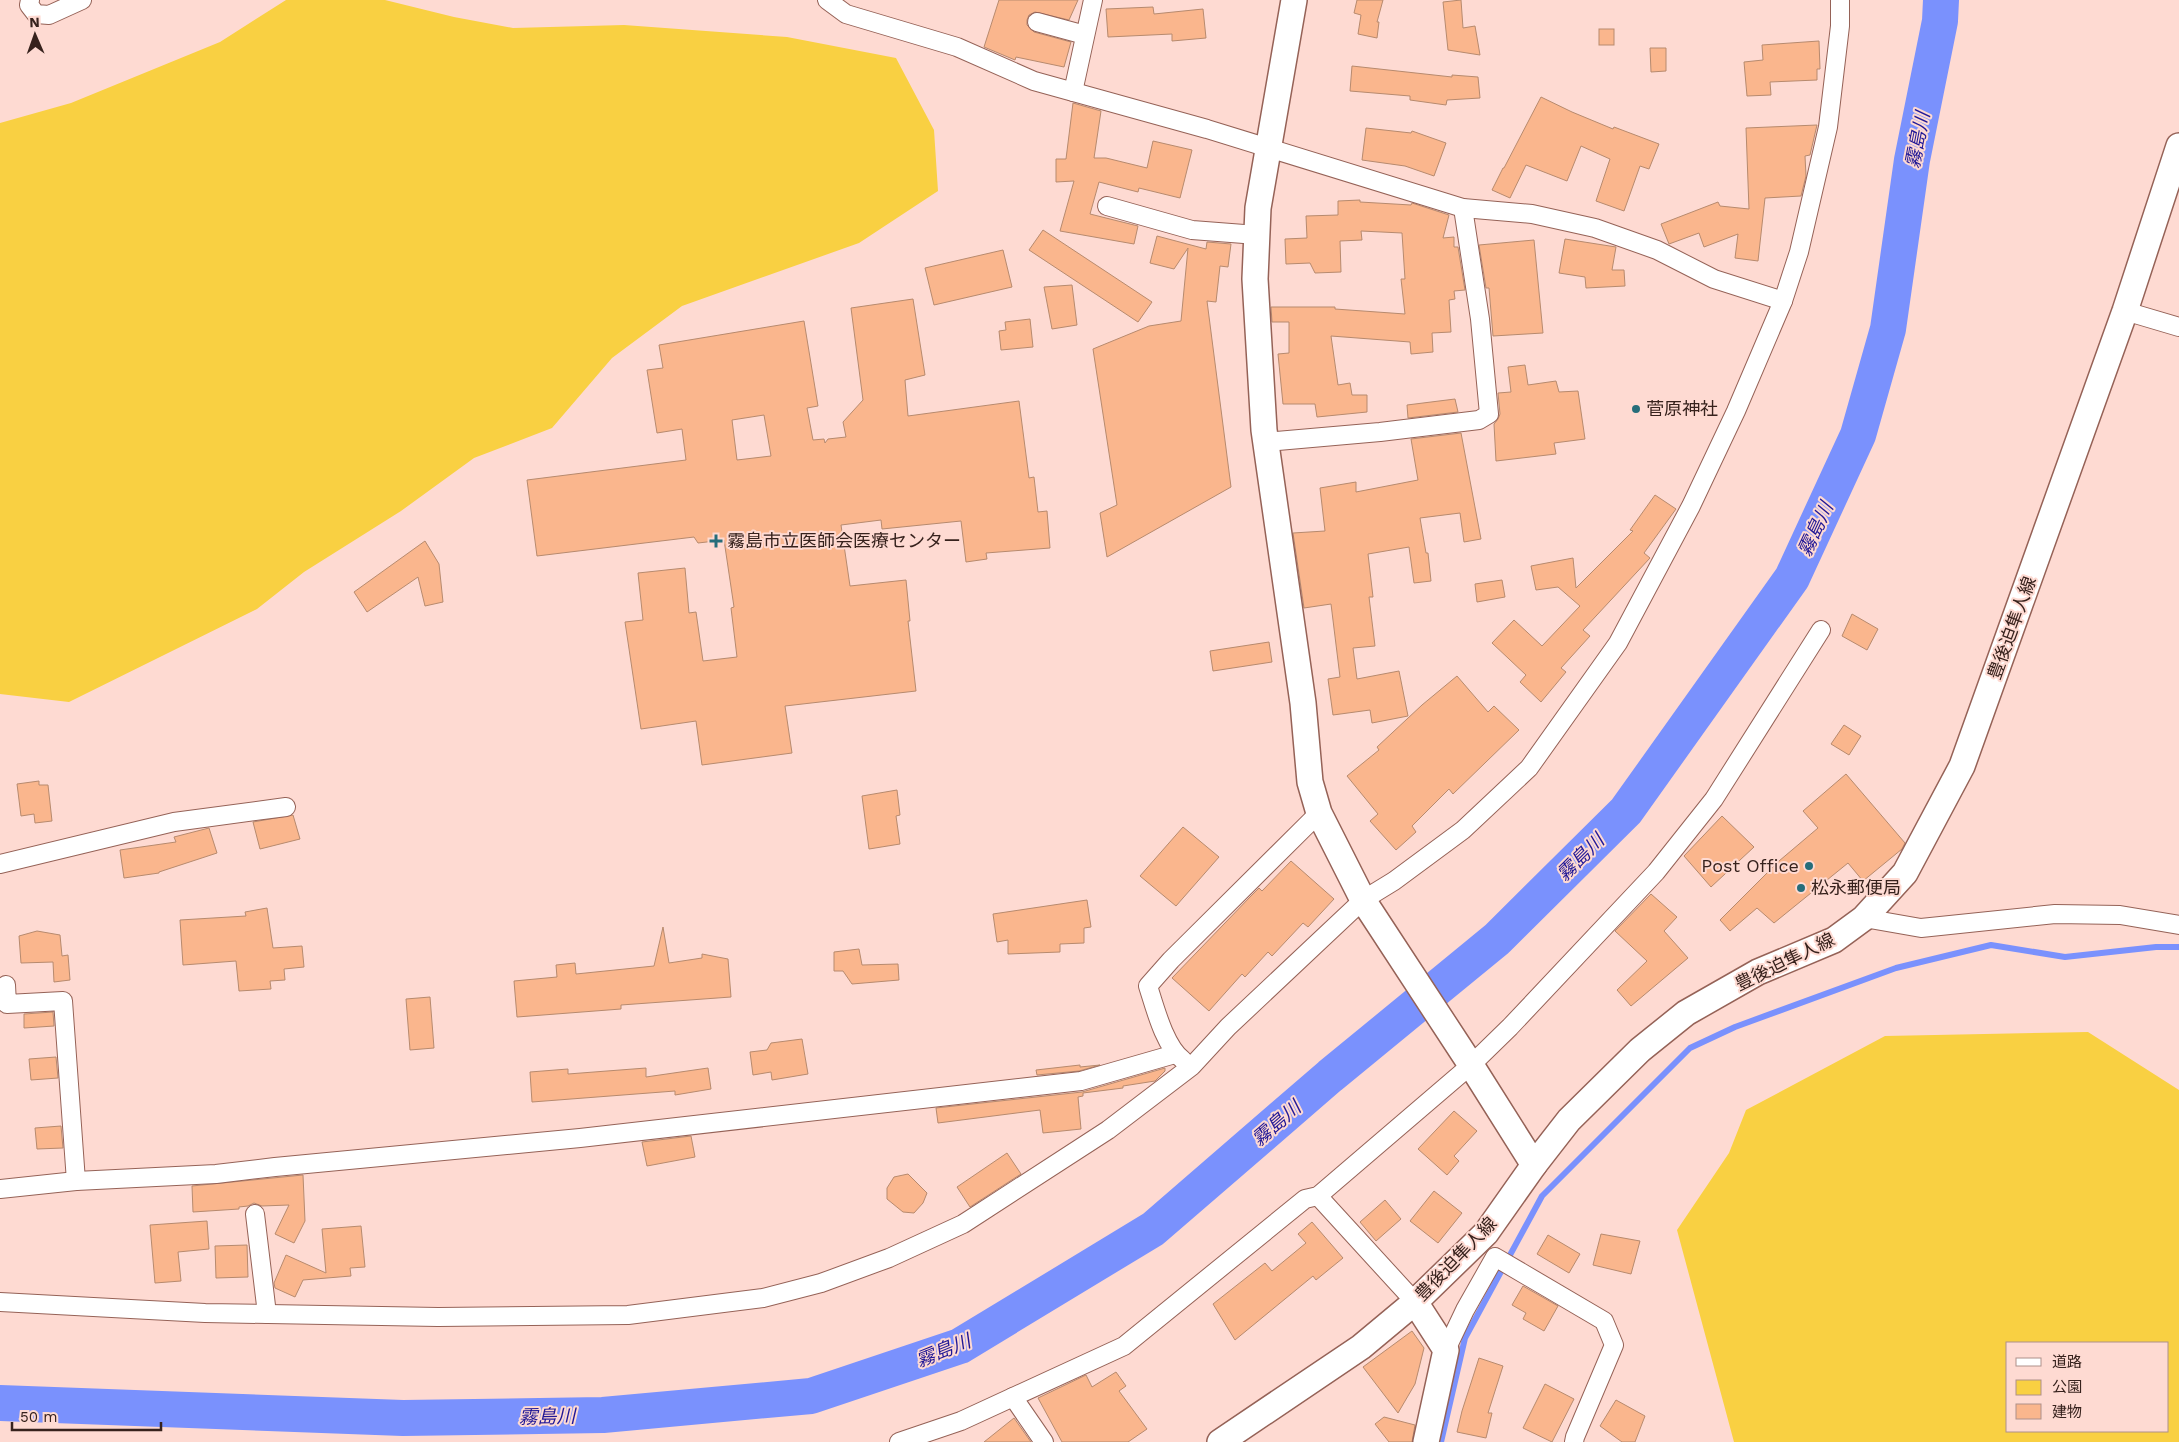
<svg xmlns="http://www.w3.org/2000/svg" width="2179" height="1442" font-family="'Work Sans','Noto Sans JP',sans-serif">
	<rect width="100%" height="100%" fill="#fedad2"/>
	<g fill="#f9d042" fill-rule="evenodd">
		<path d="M 286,0 L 385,0 L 454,17 L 513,28 L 624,25 L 787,37 L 896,58 L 934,130 L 938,191 L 859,243 L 682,306 L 612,358 L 552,428 L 474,458 L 401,511 L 304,572 L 257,609 L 69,702 L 0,694 L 0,123 L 71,103 L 220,42 Z"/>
		<path d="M 2088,1032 L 2179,1090 L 2179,1442 L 1734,1442 L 1677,1230 L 1729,1153 L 1746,1110 L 1885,1036 ZM 2168,1343 L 2168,1431 L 2008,1431 L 2008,1343 Z"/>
	</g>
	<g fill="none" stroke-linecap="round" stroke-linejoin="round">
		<path stroke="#7a91fd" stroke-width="6" d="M 1441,1442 L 1465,1338 L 1542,1196 L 1690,1048 L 1735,1027 L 1896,968 L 1991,945 L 2065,957 L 2156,947 L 2179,947"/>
		<path stroke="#7a91fd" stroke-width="36" d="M 0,1403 L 403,1418 L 603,1415 L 811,1396 L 960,1346 L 1153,1229 L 1330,1076 L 1497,939 L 1626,811 L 1792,578 L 1858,435 L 1888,329 L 1912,160 L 1940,21 L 1941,0"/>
	</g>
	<g fill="#fab68d" stroke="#b78a6e" fill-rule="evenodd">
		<path d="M 999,0 L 1078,0 L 1069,20 L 1035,12 L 1029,15 L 1027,20 L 1027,25 L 1034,32 L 1071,42 L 1064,67 L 1016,57 L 1015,60 L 984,47 Z"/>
		<path d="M 1357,0 L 1383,0 L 1377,22 L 1379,22 L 1377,38 L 1358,34 L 1361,15 L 1354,13 Z"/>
		<path d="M 1461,0 L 1463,28 L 1475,26 L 1480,55 L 1448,50 L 1443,2 Z"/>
		<path d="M 1153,7 L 1154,14 L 1203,9 L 1206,38 L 1172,41 L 1172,34 L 1108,37 L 1106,9 Z"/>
		<rect x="1599" y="29" width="15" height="16"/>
		<path d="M 1819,41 L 1820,69 L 1817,69 L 1817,80 L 1770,82 L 1771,95 L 1747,96 L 1744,62 L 1763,60 L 1762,45 Z"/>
		<path d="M 1650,48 L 1666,48 L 1666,71 L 1651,72 Z"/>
		<path d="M 1352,66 L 1452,77 L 1452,75 L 1478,77 L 1480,98 L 1447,100 L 1446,105 L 1410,100 L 1410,96 L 1350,91 Z"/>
		<path d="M 1541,97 L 1572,112 L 1613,129 L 1614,127 L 1659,144 L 1649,169 L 1640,166 L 1624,211 L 1596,201 L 1610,159 L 1581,146 L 1567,181 L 1526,165 L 1510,198 L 1492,190 L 1503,168 L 1504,168 Z"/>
		<path d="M 1073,103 L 1101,111 L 1094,158 L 1106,158 L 1147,168 L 1153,141 L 1192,150 L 1180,198 L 1139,188 L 1138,192 L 1099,182 L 1090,214 L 1138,226 L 1134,244 L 1060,231 L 1074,181 L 1056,182 L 1056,159 L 1066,159 Z"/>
		<path d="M 1817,125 L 1810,155 L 1805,156 L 1806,176 L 1801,196 L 1765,198 L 1758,261 L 1735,258 L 1738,234 L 1704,247 L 1699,233 L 1669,244 L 1661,224 L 1718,202 L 1720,206 L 1749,209 L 1746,128 Z"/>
		<path d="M 1366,128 L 1411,133 L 1412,131 L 1446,143 L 1434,176 L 1405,166 L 1362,160 Z"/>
		<path d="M 1360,200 L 1360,202 L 1411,205 L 1412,203 L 1449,215 L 1443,238 L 1454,237 L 1454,247 L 1458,247 L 1465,290 L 1454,291 L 1455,299 L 1449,300 L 1451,332 L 1432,333 L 1433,352 L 1411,354 L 1410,342 L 1331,336 L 1338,385 L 1350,383 L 1352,395 L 1367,395 L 1367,412 L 1317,417 L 1315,404 L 1283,404 L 1278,354 L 1289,353 L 1289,322 L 1272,322 L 1271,307 L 1335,307 L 1335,309 L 1405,314 L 1401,279 L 1405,279 L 1402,233 L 1361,231 L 1362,240 L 1340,241 L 1341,272 L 1315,273 L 1310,263 L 1286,264 L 1285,239 L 1307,238 L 1306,216 L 1338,215 L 1338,201 Z"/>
		<path d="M 1043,230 L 1152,302 L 1138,322 L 1029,250 Z"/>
		<path d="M 1157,236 L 1206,249 L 1207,242 L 1231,244 L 1228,267 L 1220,266 L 1216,302 L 1207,301 L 1231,487 L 1107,557 L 1100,513 L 1117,505 L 1093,349 L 1149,326 L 1181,321 L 1188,248 L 1174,269 L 1150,263 Z"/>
		<path d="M 1565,239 L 1616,247 L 1612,270 L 1624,270 L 1625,286 L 1586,288 L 1585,277 L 1559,273 Z"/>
		<path d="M 1534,240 L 1543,333 L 1493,336 L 1489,288 L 1486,288 L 1479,245 Z"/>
		<path d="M 1003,250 L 1012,287 L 934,305 L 925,268 Z"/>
		<path d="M 1072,285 L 1077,325 L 1052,329 L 1044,287 Z"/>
		<path d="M 913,299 L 925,375 L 905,380 L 908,416 L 1019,401 L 1029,478 L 1034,477 L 1038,512 L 1047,511 L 1050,548 L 986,553 L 987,559 L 966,562 L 961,521 L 882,529 L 881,520 L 841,525 L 850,586 L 906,580 L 910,621 L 908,621 L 916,691 L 785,706 L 792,753 L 702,765 L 696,721 L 641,729 L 625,622 L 643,620 L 638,573 L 685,568 L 689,613 L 696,612 L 703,661 L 737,657 L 731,608 L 734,607 L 724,540 L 698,543 L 694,537 L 537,556 L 527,480 L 686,460 L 682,429 L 657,433 L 647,370 L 663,368 L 659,345 L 804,321 L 818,406 L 807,408 L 813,440 L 824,439 L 825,443 L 828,439 L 846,437 L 843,422 L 863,400 L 851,308 ZM 764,415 L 771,456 L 737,460 L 732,420 Z"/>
		<path d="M 1030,319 L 1033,347 L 1001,350 L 999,331 L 1006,330 L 1005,322 Z"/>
		<path d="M 1525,365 L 1528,385 L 1556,381 L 1559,392 L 1578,391 L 1585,439 L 1554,443 L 1556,454 L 1496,461 L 1494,424 L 1498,419 L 1500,414 L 1498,393 L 1511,392 L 1508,367 Z"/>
		<path d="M 1455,399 L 1458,412 L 1408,418 L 1407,405 Z"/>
		<path d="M 1461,433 L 1481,539 L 1464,542 L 1460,513 L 1420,518 L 1426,553 L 1428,553 L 1431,581 L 1414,583 L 1409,547 L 1368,554 L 1373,597 L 1369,597 L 1375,646 L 1353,648 L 1357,679 L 1399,671 L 1408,716 L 1372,723 L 1370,710 L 1333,715 L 1328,679 L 1340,677 L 1331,604 L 1304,608 L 1293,533 L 1325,531 L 1320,488 L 1356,482 L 1356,492 L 1418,480 L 1411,439 Z"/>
		<path d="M 1655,495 L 1676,509 L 1644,553 L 1650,558 L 1583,630 L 1590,636 L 1561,668 L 1566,672 L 1541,702 L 1520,682 L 1526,675 L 1492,643 L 1514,620 L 1542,646 L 1580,606 L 1558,587 L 1536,590 L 1531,566 L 1573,558 L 1576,588 L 1633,531 L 1630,530 Z"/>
		<path d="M 425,541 L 439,564 L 443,602 L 425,606 L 418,577 L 367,612 L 354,592 Z"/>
		<path d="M 1502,580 L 1505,597 L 1477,602 L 1475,584 Z"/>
		<path d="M 1852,614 L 1878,629 L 1867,650 L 1842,636 Z"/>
		<path d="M 1269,642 L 1272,662 L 1213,671 L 1210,651 Z"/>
		<path d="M 1457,676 L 1488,712 L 1494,706 L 1519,730 L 1453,794 L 1449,789 L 1412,826 L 1416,832 L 1396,850 L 1370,821 L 1378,814 L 1347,776 L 1379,750 L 1377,747 L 1422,705 Z"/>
		<path d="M 1844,725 L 1861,736 L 1849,755 L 1831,744 Z"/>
		<path d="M 1846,774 L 1905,843 L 1902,849 L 1863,881 L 1848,863 L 1774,923 L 1757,908 L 1730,931 L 1720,920 L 1779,861 L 1818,828 L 1803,811 Z"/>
		<path d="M 39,781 L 39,785 L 48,785 L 52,821 L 35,823 L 34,814 L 21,816 L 17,784 Z"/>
		<path d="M 897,790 L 900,815 L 896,816 L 900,844 L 869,849 L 862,796 Z"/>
		<path d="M 293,815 L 300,839 L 260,849 L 253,822 Z"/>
		<path d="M 1722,816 L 1754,847 L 1711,887 L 1684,856 Z"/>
		<path d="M 1183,827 L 1219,857 L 1176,906 L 1140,876 Z"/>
		<path d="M 209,828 L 217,853 L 159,872 L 159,873 L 124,878 L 120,850 L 176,842 L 174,837 Z"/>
		<path d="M 1291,861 L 1334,899 L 1308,927 L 1303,923 L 1272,956 L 1268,952 L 1245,977 L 1242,974 L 1209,1011 L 1172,978 L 1250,897 L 1259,888 L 1262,891 Z"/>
		<path d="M 1651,894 L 1677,917 L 1664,931 L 1688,958 L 1631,1006 L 1617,990 L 1647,961 L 1615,931 Z"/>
		<path d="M 1087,900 L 1091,927 L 1084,928 L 1084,943 L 1060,944 L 1060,952 L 1008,954 L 1008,940 L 997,942 L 993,914 Z"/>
		<path d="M 267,908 L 273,948 L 302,946 L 304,967 L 284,969 L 285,980 L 270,981 L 271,989 L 239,991 L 236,961 L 183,965 L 180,920 L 246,916 L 245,912 Z"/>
		<path d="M 663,927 L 669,963 L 702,958 L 702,954 L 728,959 L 731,997 L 621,1005 L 621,1009 L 517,1017 L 514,981 L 557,977 L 556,965 L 575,963 L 576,974 L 654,966 Z"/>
		<path d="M 37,931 L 60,935 L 62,956 L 68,955 L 70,980 L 54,982 L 53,962 L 21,963 L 19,936 Z"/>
		<path d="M 859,949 L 862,965 L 898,964 L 899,980 L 852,984 L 843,971 L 834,971 L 834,952 Z"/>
		<path d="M 430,997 L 434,1048 L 410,1050 L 406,999 Z"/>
		<path d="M 53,1012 L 54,1026 L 24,1028 L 24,1014 Z"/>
		<path d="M 802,1039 L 808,1074 L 772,1080 L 771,1072 L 753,1075 L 750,1052 L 767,1050 L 771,1043 Z"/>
		<path d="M 56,1057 L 58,1078 L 31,1080 L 29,1059 Z"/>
		<path d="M 1080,1065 L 1080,1067 L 1100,1065 L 1079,1071 L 1037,1075 L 1036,1070 Z"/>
		<path d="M 646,1068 L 646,1077 L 708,1068 L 711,1089 L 675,1095 L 675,1091 L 532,1102 L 530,1072 L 568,1069 L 568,1074 Z"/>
		<path d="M 1165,1068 L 1165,1071 L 1155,1081 L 1123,1086 L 1123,1088 L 1083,1093 L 1083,1096 L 1078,1097 L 1081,1129 L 1043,1133 L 1040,1110 L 938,1123 L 936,1108 L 1082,1092 Z"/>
		<path d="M 1454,1111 L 1477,1131 L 1454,1156 L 1459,1161 L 1447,1175 L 1418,1149 Z"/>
		<path d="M 61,1126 L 63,1148 L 37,1149 L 35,1128 Z"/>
		<path d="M 691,1136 L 695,1157 L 647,1166 L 642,1142 Z"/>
		<path d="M 1007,1153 L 1021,1174 L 970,1207 L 957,1187 Z"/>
		<path d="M 908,1174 L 927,1193 L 923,1203 L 914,1213 L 903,1212 L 887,1199 L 887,1188 L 894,1177 Z"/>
		<path d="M 303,1175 L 305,1221 L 294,1243 L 275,1234 L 289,1205 L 262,1206 L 254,1203 L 248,1206 L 239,1207 L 239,1209 L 193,1212 L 192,1186 Z"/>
		<path d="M 1434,1191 L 1462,1213 L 1438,1243 L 1410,1221 Z"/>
		<path d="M 1385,1200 L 1401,1219 L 1376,1241 L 1360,1222 Z"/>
		<path d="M 207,1221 L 209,1249 L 178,1252 L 181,1281 L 155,1283 L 150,1225 Z"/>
		<path d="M 1312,1222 L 1343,1258 L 1316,1280 L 1313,1276 L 1235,1340 L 1213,1304 L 1265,1263 L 1272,1271 L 1306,1243 L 1298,1234 Z"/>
		<path d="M 361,1226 L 365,1267 L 350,1268 L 351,1276 L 303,1280 L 295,1297 L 275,1288 L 274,1283 L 286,1255 L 326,1273 L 322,1229 Z"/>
		<path d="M 1601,1234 L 1640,1241 L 1631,1274 L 1593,1265 Z"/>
		<path d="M 1548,1235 L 1580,1254 L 1569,1273 L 1537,1254 Z"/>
		<path d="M 247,1245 L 248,1277 L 216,1278 L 215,1246 Z"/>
		<path d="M 1523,1286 L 1558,1306 L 1544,1331 L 1523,1319 L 1526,1313 L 1512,1305 Z"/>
		<path d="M 1412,1331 L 1424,1348 L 1415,1384 L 1398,1413 L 1363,1367 Z"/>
		<path d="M 1479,1358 L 1503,1366 L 1488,1413 L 1492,1413 L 1486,1438 L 1457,1432 L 1462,1411 Z"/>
		<path d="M 1116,1372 L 1126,1386 L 1119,1391 L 1147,1429 L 1128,1442 L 1062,1442 L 1038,1398 L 1086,1375 L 1092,1387 Z"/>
		<path d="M 1545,1384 L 1574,1399 L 1552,1442 L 1523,1428 Z"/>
		<path d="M 1616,1400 L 1645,1416 L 1635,1442 L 1622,1442 L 1600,1426 Z"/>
		<path d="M 1384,1417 L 1415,1425 L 1412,1442 L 1389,1442 L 1375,1424 Z"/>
		<path d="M 1014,1418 L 1031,1442 L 984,1442 Z"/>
	</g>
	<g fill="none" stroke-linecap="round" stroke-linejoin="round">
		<defs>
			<g id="street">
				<path d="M 30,0 L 29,5 L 36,14 L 49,15 L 82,0"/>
				<path d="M 827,0 L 846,14 L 957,47 L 1034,81 L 1207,129 L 1463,208 L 1532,214 L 1595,228 L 1657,250 L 1714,279 L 1783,301"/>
				<path d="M 1037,22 L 1085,35"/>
				<path d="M 1073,92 L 1093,0"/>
				<path d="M 1107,206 L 1192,230 L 1257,235"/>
				<path d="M 2125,311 L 2179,327"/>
				<path d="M 1266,442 L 1380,432 L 1479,420 L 1489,414 L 1480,319 L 1463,208"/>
				<path d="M 0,864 L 174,822 L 286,807"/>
				<path d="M 1864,918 L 1921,928 L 2055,914 L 2120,915 L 2179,925"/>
				<path d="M 6,985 L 7,1004 L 63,1001 L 76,1181"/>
				<path d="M 1183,1060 C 1165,1047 1155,1008 1148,986 L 1171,960 L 1319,813"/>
				<path d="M 0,1189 L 76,1181 L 216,1174 L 275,1167 L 580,1138 L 1081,1081 L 1175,1054"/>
				<path d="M 1318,1196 L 1415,1302"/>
				<path d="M 255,1214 L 267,1314"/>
				<path d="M 0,1302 L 205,1313 L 438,1317 L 628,1315 L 763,1298 L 821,1283 L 889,1258 L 963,1224 L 1108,1130 L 1192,1066 L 1228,1027 L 1363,900 L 1394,881 L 1463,830 L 1529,768 L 1618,643 L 1691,506 L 1736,411 L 1783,301 L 1799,252 L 1828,127 L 1840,26 L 1840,0"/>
				<path d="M 1446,1350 L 1465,1310 L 1495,1257 L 1604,1321 L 1614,1345 L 1575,1437 L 1574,1442"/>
				<path d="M 1013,1397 L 1044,1442"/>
				<path d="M 899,1442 L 961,1421 L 1124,1346 L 1305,1199 L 1318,1196 L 1471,1065 L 1510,1027 L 1656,872 L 1714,799 L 1821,630"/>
			</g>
			<g id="secondary">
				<path d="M 1294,0 L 1258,208 L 1255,279 L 1264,430 L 1303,703 L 1310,782 L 1319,813 L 1363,900 L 1471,1065 L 1534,1165"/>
				<path d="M 1415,1302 L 1446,1350 L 1426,1442"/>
				<path d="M 1220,1442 L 1361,1347 L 1415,1302 L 1486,1233 L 1534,1165 L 1569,1120 L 1640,1050 L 1686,1013 L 1758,972 L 1834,940 L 1864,918 L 1905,873 L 1962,766 L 2125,311 L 2179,146"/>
			</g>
		</defs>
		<use href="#street" stroke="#956257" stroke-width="20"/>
		<use href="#secondary" stroke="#956257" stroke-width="28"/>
		<use href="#street" stroke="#fff" stroke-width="18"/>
		<use href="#secondary" stroke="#fff" stroke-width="25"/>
	</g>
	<g fill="#266d7a" stroke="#fedad2" stroke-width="2">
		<circle cx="1636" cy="409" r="5"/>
		<path d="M713.5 533.5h5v5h5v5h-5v5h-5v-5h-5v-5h5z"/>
		<circle cx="1809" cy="866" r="5"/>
		<circle cx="1801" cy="888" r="5"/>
	</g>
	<g text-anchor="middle" stroke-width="4" stroke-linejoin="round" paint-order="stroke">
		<g font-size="18" fill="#37221d" stroke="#fedad2" text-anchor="start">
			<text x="1646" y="415">菅原神社</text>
			<text x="727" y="547">霧島市立医師会医療センター</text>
			<text x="1799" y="872" text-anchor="end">Post Office</text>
			<text x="1811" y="894">松永郵便局</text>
		</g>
		<g font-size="18" fill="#37221d" stroke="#fedad2">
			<text transform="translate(2012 628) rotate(-70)" y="6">豊後迫隼人線</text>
			<text transform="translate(1785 962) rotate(-26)" y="6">豊後迫隼人線</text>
			<text transform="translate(1456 1259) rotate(-46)" y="6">豊後迫隼人線</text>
		</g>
		<g font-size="19" font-style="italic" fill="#201796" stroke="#fedad2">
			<text transform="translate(1917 140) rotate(-79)" y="7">霧島川</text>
			<text transform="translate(1815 529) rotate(-65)" y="7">霧島川</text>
			<text transform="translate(1580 857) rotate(-45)" y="7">霧島川</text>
			<text transform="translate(1276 1123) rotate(-41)" y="7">霧島川</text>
			<text transform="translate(943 1350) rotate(-22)" y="7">霧島川</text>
			<text transform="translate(547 1416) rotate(-1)" y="7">霧島川</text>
		</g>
	</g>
	<rect x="2006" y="1342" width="162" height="90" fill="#fedad2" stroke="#ae908a"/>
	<rect x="2016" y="1358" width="25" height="8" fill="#ffffff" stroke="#ae908a"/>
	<text x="2052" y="1367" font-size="15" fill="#37221d">道路</text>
	<rect x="2016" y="1380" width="25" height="15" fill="#f9d042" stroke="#ae908a"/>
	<text x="2052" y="1392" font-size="15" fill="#37221d">公園</text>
	<rect x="2016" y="1404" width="25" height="15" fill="#fab68d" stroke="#ae908a"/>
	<text x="2052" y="1417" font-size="15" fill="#37221d">建物</text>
	<g transform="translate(35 35) rotate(358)" stroke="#fedad2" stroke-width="4" paint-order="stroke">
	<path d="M0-4L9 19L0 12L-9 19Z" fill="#37221d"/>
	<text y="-8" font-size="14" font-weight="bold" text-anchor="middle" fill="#37221d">N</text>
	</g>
	<path d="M12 1422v8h149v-8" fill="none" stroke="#37221d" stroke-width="2.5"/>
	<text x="20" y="1422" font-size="15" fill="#37221d" stroke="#fedad2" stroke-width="4" paint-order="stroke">50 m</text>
</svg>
